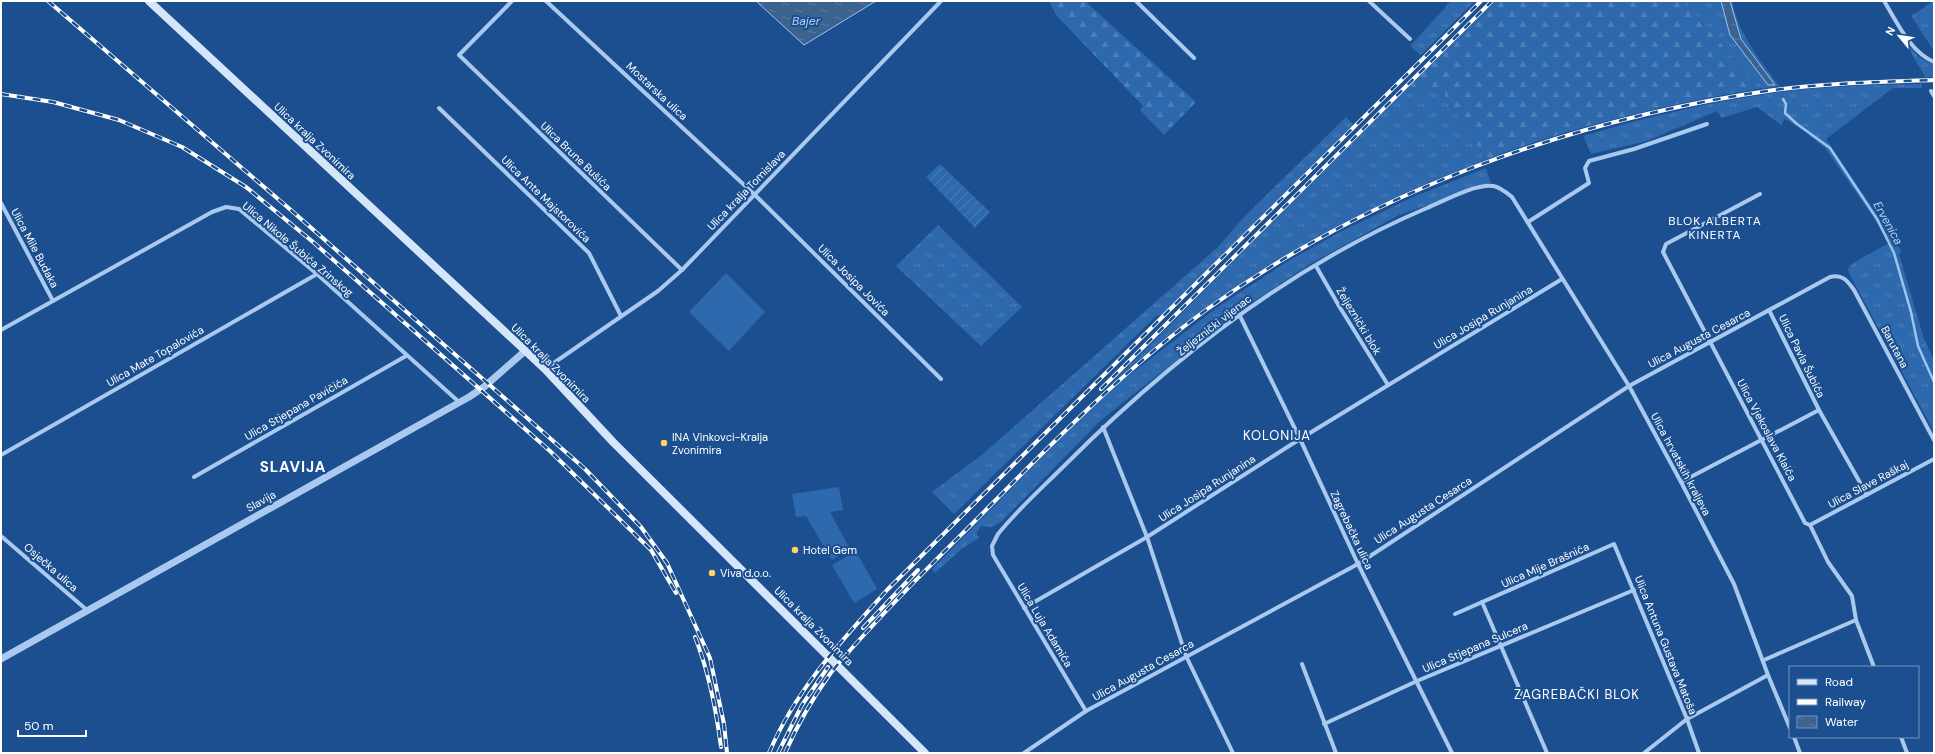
<svg xmlns="http://www.w3.org/2000/svg" width="1935" height="754" font-family="'DM Sans',sans-serif">
	<defs>
		<pattern id="grass-tufts" width="24" height="20" patternUnits="userSpaceOnUse"><rect width="24" height="20" fill="#2e69ad"/><path d="M3 7l-1-3M5 7V3M7 7l1-3M15 17l-1-3M17 17v-4M19 17l1-3" fill="none" stroke="#4d80b9"/></pattern>
		<pattern id="forest-firs" width="22" height="20" patternUnits="userSpaceOnUse"><rect width="22" height="20" fill="#2e69ad"/><path d="M5 1l3.5 6h-7zM16 11l3.5 6h-7z" fill="#4d80b9"/></pattern>
		<pattern id="garden-furrows" width="10" height="10" patternUnits="userSpaceOnUse"><rect width="10" height="10" fill="#2e69ad"/><path d="M-1 1l2-2M0 10L10 0M9 11l2-2" fill="none" stroke="#4d80b9"/></pattern>
		<pattern id="water-ripples" width="26" height="14" patternUnits="userSpaceOnUse"><rect width="26" height="14" fill="#3c6290"/><path d="M2 4q2-2 4 0t4 0M15 11q2-2 4 0t4 0" fill="none" stroke="#597aa1"/></pattern>
	</defs>
	<rect width="100%" height="100%" fill="#1b4f8f"/>
	<g fill="url(#grass-tufts)">
		<path d="M 1451,1 L 1475,1 L 1421,55 L 1410,46 Z"/>
		<path d="M 1681,1 L 1732,1 C 1738,33 1760,60 1779,86 L 1758,89 L 1715,36 Z"/>
		<path d="M 1934,1 L 1934,51 L 1911,16 Z"/>
		<path d="M 1911,48 L 1919,57 L 1934,65 L 1934,77 L 1925,77 L 1909,49 Z"/>
		<path d="M 1922,84 L 1922,88 L 1893,88 L 1826,139 L 1902,252 L 1899,254 L 1924,339 L 1934,360 L 1934,432 L 1849,273 L 1848,269 L 1853,263 L 1889,243 L 1874,218 L 1825,148 L 1803,130 L 1785,119 L 1781,125 L 1757,107 L 1722,118 L 1717,111 L 1647,141 L 1591,154 L 1583,136 C 1650,116 1719,100 1788,91 C 1832,86 1877,85 1922,84 Z"/>
		<path d="M 1410,85 L 1419,92 L 1436,89 L 1444,94 L 1486,160 C 1465,169 1442,176 1421,186 C 1389,201 1355,216 1324,234 C 1248,276 1170,329 1107,388 Z"/>
		<path d="M 1346,117 L 1353,124 L 1161,316 L 1157,315 L 954,514 L 932,492 L 983,454 L 1218,247 L 1244,217 Z"/>
		<path d="M 1486,168 L 1491,183 L 1399,215 L 1312,263 L 1237,312 L 1100,421 L 1001,522 L 992,527 L 981,526 L 976,534 L 979,538 L 964,547 L 935,573 L 932,569 L 1094,405 L 1124,379 L 1219,306 L 1290,260 L 1340,232 L 1413,197 Z"/>
		<path d="M 938,225 L 1022,307 L 981,346 L 896,266 Z"/>
	</g>
	<g fill="url(#forest-firs)">
		<path d="M 1052,1 L 1085,1 L 1196,102 L 1164,135 L 1140,110 L 1143,106 L 1056,15 L 1050,3 Z"/>
		<path d="M 1496,1 L 1681,1 L 1715,36 L 1758,89 C 1692,100 1628,114 1564,133 C 1538,141 1511,149 1486,160 L 1444,94 L 1436,89 L 1419,92 L 1410,85 Z"/>
	</g>
	<path fill="url(#garden-furrows)" d="M 940,164 L 990,212 L 975,228 L 926,177 Z"/>
	<g fill="#2e69ad">
		<path d="M 726,273 L 765,312 L 729,351 L 689,312 Z"/>
		<path d="M 839,487 L 843,510 L 830,512 L 850,549 L 832,560 L 806,516 L 796,517 L 792,494 Z"/>
		<path d="M 856,551 L 877,589 L 854,603 L 832,565 Z"/>
	</g>
	<g fill="url(#water-ripples)" stroke="#9cc4f0">
		<path d="M 756,1 L 876,1 L 804,45 Z"/>
		<path d="M 1721,1 L 1730,1 L 1741,39 L 1775,85 L 1768,85 L 1730,35 Z"/>
	</g>
	<g fill="none" stroke-linecap="round" stroke-linejoin="round">
		<path stroke="#9cc4f0" stroke-width="2.5" d="M 1783,99 L 1786,104 L 1785,113 L 1797,124 L 1830,148 L 1877,219 L 1894,253 L 1911,312 L 1918,346 L 1934,382"/>
		<g stroke="#a9c9ee" stroke-width="4">
			<path d="M 512,1 L 459,55 L 682,270"/>
			<path d="M 546,1 L 755,195 L 941,379"/>
			<path d="M 1136,1 L 1194,58"/>
			<path d="M 1369,1 L 1410,39"/>
			<path d="M 1884,1 C 1897,22 1910,52 1934,62"/>
			<path d="M 1931,91 L 1934,96"/>
			<path d="M 439,108 L 589,253 L 621,316"/>
			<path d="M 1760,194 L 1666,244 L 1663,252 L 1805,523 L 1810,525"/>
			<path d="M 1,203 L 53,301"/>
			<path d="M 1528,222 L 1589,183 L 1585,168 L 1589,161 L 1634,149 L 1707,124"/>
			<path d="M 1316,266 L 1339,306 L 1388,385"/>
			<path d="M 1769,310 L 1819,410 L 1867,495"/>
			<path d="M 1239,314 L 1300,439 L 1358,564 L 1452,753"/>
			<path d="M 1,330 L 212,212 L 226,207 L 239,209 L 317,274 L 459,402"/>
			<path d="M 545,369 L 658,291 L 682,270 L 941,1"/>
			<path d="M 1103,427 L 1147,537 L 1186,656 L 1233,753"/>
			<path d="M 1,455 L 317,274"/>
			<path d="M 194,477 L 406,356"/>
			<path d="M 1681,482 L 1819,410"/>
			<path d="M 1810,525 L 1828,562 L 1852,596 L 1856,620 L 1874,667"/>
			<path d="M 1810,525 L 1934,459"/>
			<path d="M 1,536 L 88,611"/>
			<path d="M 1482,602 L 1547,753"/>
			<path d="M 1024,608 L 1147,537 L 1300,439 L 1562,279"/>
			<path d="M 1455,614 L 1614,544 L 1687,719 L 1699,753"/>
			<path d="M 1764,660 L 1856,620"/>
			<path d="M 1302,664 L 1336,753"/>
			<path d="M 1086,711 L 993,555 L 992,546 L 998,534 C 1018,509 1043,487 1065,465 C 1169,361 1290,266 1427,208 C 1444,201 1474,184 1493,186 C 1500,187 1506,192 1512,197 L 1629,386 L 1681,482 L 1734,584 L 1768,675 L 1790,728"/>
			<path d="M 1324,724 L 1417,681 L 1634,590"/>
			<path d="M 1794,737 L 1800,753"/>
			<path d="M 1901,737 L 1907,753"/>
			<path d="M 1024,753 L 1086,711 L 1358,564 L 1629,386 L 1830,277 C 1842,274 1847,280 1854,290 L 1934,440"/>
			<path d="M 1644,753 L 1687,719 L 1768,675"/>
		</g>
		<path stroke="#a9c9ee" stroke-width="7" d="M 1,659 L 469,397 L 484,387 L 525,351"/>
		<path stroke="#d6e6fa" stroke-width="8" d="M 149,1 L 545,369 L 613,442 L 925,753"/>
		<defs>
			<g id="rail">
				<path d="M 48,1 L 292,211 L 585,469 L 641,527 L 667,563 L 710,658 L 724,724 L 727,753"/>
				<path d="M 1,94 L 53,102 L 119,120 L 182,147 L 246,187 L 313,242 L 550,451 L 651,550 L 676,593"/>
				<path d="M 1101,389 L 1492,1"/>
				<path d="M 863,628 L 918,570"/>
				<path d="M 695,637 C 709,672 716,709 721,747"/>
				<path d="M 769,753 C 796,689 842,640 888,589 L 1481,1"/>
				<path d="M 778,753 L 802,705 L 828,667"/>
				<path d="M 785,753 C 797,726 812,699 830,674 C 844,656 860,639 876,622 C 909,586 944,552 979,517 C 1051,444 1122,371 1206,310 C 1371,191 1572,119 1774,90 C 1827,83 1881,82 1934,80"/>
			</g>
		</defs>
		<use href="#rail" stroke="#fff" stroke-width="4"/>
		<use href="#rail" stroke="#1b4f8f" stroke-width="2.5" stroke-dasharray="8" stroke-linecap="butt"/>
	</g>
	<g fill="#ffd166" stroke="#1b4f8f" stroke-width="1.5">
		<circle cx="664" cy="443" r="4"/>
		<circle cx="795" cy="550" r="4"/>
		<circle cx="712" cy="573" r="4"/>
	</g>
	<g text-anchor="middle" stroke-width="4" stroke-linejoin="round" paint-order="stroke">
		<g font-size="11" fill="#fff" stroke="#1b4f8f">
			<text transform="translate(657 91) rotate(43)" y="4">Mostarska ulica</text>
			<text transform="translate(315 141) rotate(43)" y="4">Ulica kralja Zvonimira</text>
			<text transform="translate(576 156) rotate(44)" y="4">Ulica Brune Bušića</text>
			<text transform="translate(746 190) rotate(-46)" y="4">Ulica kralja Tomislava</text>
			<text transform="translate(546 199) rotate(44)" y="4">Ulica Ante Majstorovića</text>
			<text transform="translate(35 248) rotate(62)" y="4">Ulica Mile Budaka</text>
			<text transform="translate(298 249) rotate(40)" y="4">Ulica Nikole Šubića Zrinskog</text>
			<text transform="translate(854 280) rotate(45)" y="4">Ulica Josipa Jovića</text>
			<text transform="translate(1483 317) rotate(-31)" y="4">Ulica Josipa Runjanina</text>
			<text transform="translate(1359 321) rotate(59)" y="4">Željeznički blok</text>
			<text transform="translate(1214 325) rotate(-38)" y="4">Željeznički vijenac</text>
			<text transform="translate(1699 338) rotate(-28)" y="4">Ulica Augusta Cesarca</text>
			<text transform="translate(1895 347) rotate(62)" y="4">Barutana</text>
			<text transform="translate(155 356) rotate(-30)" y="4">Ulica Mate Topalovića</text>
			<text transform="translate(1802 356) rotate(64)" y="4">Ulica Pavla Šubića</text>
			<text transform="translate(551 363) rotate(45)" y="4">Ulica kralja Zvonimira</text>
			<text transform="translate(296 408) rotate(-30)" y="4">Ulica Stjepana Pavičića</text>
			<text transform="translate(1767 430) rotate(62)" y="4">Ulica Vjekoslava Klaića</text>
			<text transform="translate(1681 464) rotate(62)" y="4">Ulica hrvatskih kraljeva</text>
			<text transform="translate(1868 484) rotate(-28)" y="4">Ulica Slave Raškaj</text>
			<text transform="translate(1207 488) rotate(-33)" y="4">Ulica Josipa Runjanina</text>
			<text transform="translate(261 501) rotate(-29)" y="4">Slavija</text>
			<text transform="translate(1423 510) rotate(-33)" y="4">Ulica Augusta Cesarca</text>
			<text transform="translate(1352 530) rotate(65)" y="4">Zagrebačka ulica</text>
			<text transform="translate(1545 565) rotate(-24)" y="4">Ulica Mije Brašnića</text>
			<text transform="translate(51 567) rotate(41)" y="4">Osječka ulica</text>
			<text transform="translate(1045 625) rotate(59)" y="4">Ulica Luja Adamića</text>
			<text transform="translate(814 626) rotate(45)" y="4">Ulica kralja Zvonimira</text>
			<text transform="translate(1666 645) rotate(68)" y="4">Ulica Antuna Gustava Matoša</text>
			<text transform="translate(1475 647) rotate(-23)" y="4">Ulica Stjepana Sulcera</text>
			<text transform="translate(1143 670) rotate(-29)" y="4">Ulica Augusta Cesarca</text>
		</g>
		<g font-size="11" fill="#fff" stroke="#1b4f8f" text-anchor="start">
			<text x="672" y="441">INA Vinkovci-Kralja<tspan x="672" dy="13">Zvonimira</tspan></text>
			<text x="803" y="554">Hotel Gem</text>
			<text x="720" y="577">Viva d.o.o.</text>
		</g>
		<g font-size="12" font-style="italic" fill="#b5d3f5" stroke="#1b4f8f">
			<text x="806" y="25">Bajer</text>
			<text transform="translate(1888 223) rotate(61)" y="4">Ervenica</text>
		</g>
		<g font-size="12" letter-spacing="1" fill="#fff" stroke="#1b4f8f">
			<text x="1715" y="225">BLOK ALBERTA<tspan x="1715" dy="14">KINERTA</tspan></text>
		</g>
		<g font-size="13" letter-spacing="1" fill="#fff" stroke="#1b4f8f">
			<text x="1277" y="440">KOLONIJA</text>
			<text x="1577" y="699">ZAGREBAČKI BLOK</text>
		</g>
		<g font-size="15" font-weight="bold" letter-spacing="1" fill="#fff" stroke="#1b4f8f">
			<text x="293" y="472">SLAVIJA</text>
		</g>
	</g>
	<rect width="1935" height="754" fill="none" stroke="#ffffff" stroke-width="4"/>
	<rect x="1789" y="666" width="130" height="72" fill="#1b4f8f" stroke="#7695bc"/>
	<rect x="1797" y="679" width="20" height="6" fill="#d6e6fa" stroke="#7695bc"/>
	<text x="1825" y="686" font-size="12" fill="#ffffff">Road</text>
	<rect x="1797" y="699" width="20" height="6" fill="#ffffff" stroke="#7695bc"/>
	<text x="1825" y="706" font-size="12" fill="#ffffff">Railway</text>
	<rect x="1797" y="716" width="20" height="12" fill="url(#water-ripples)" stroke="#7695bc"/>
	<text x="1825" y="726" font-size="12" fill="#ffffff">Water</text>
	<g transform="translate(1899 36) rotate(299)" stroke="#1b4f8f" stroke-width="3" paint-order="stroke">
	<path d="M0-3L7 15L0 10L-7 15Z" fill="#ffffff"/>
	<text y="-6" font-size="11" font-weight="bold" text-anchor="middle" fill="#ffffff">N</text>
	</g>
	<path d="M18 730v6h68v-6" fill="none" stroke="#ffffff" stroke-width="2"/>
	<text x="24" y="730" font-size="12" fill="#ffffff" stroke="#1b4f8f" stroke-width="3" paint-order="stroke">50 m</text>
</svg>
